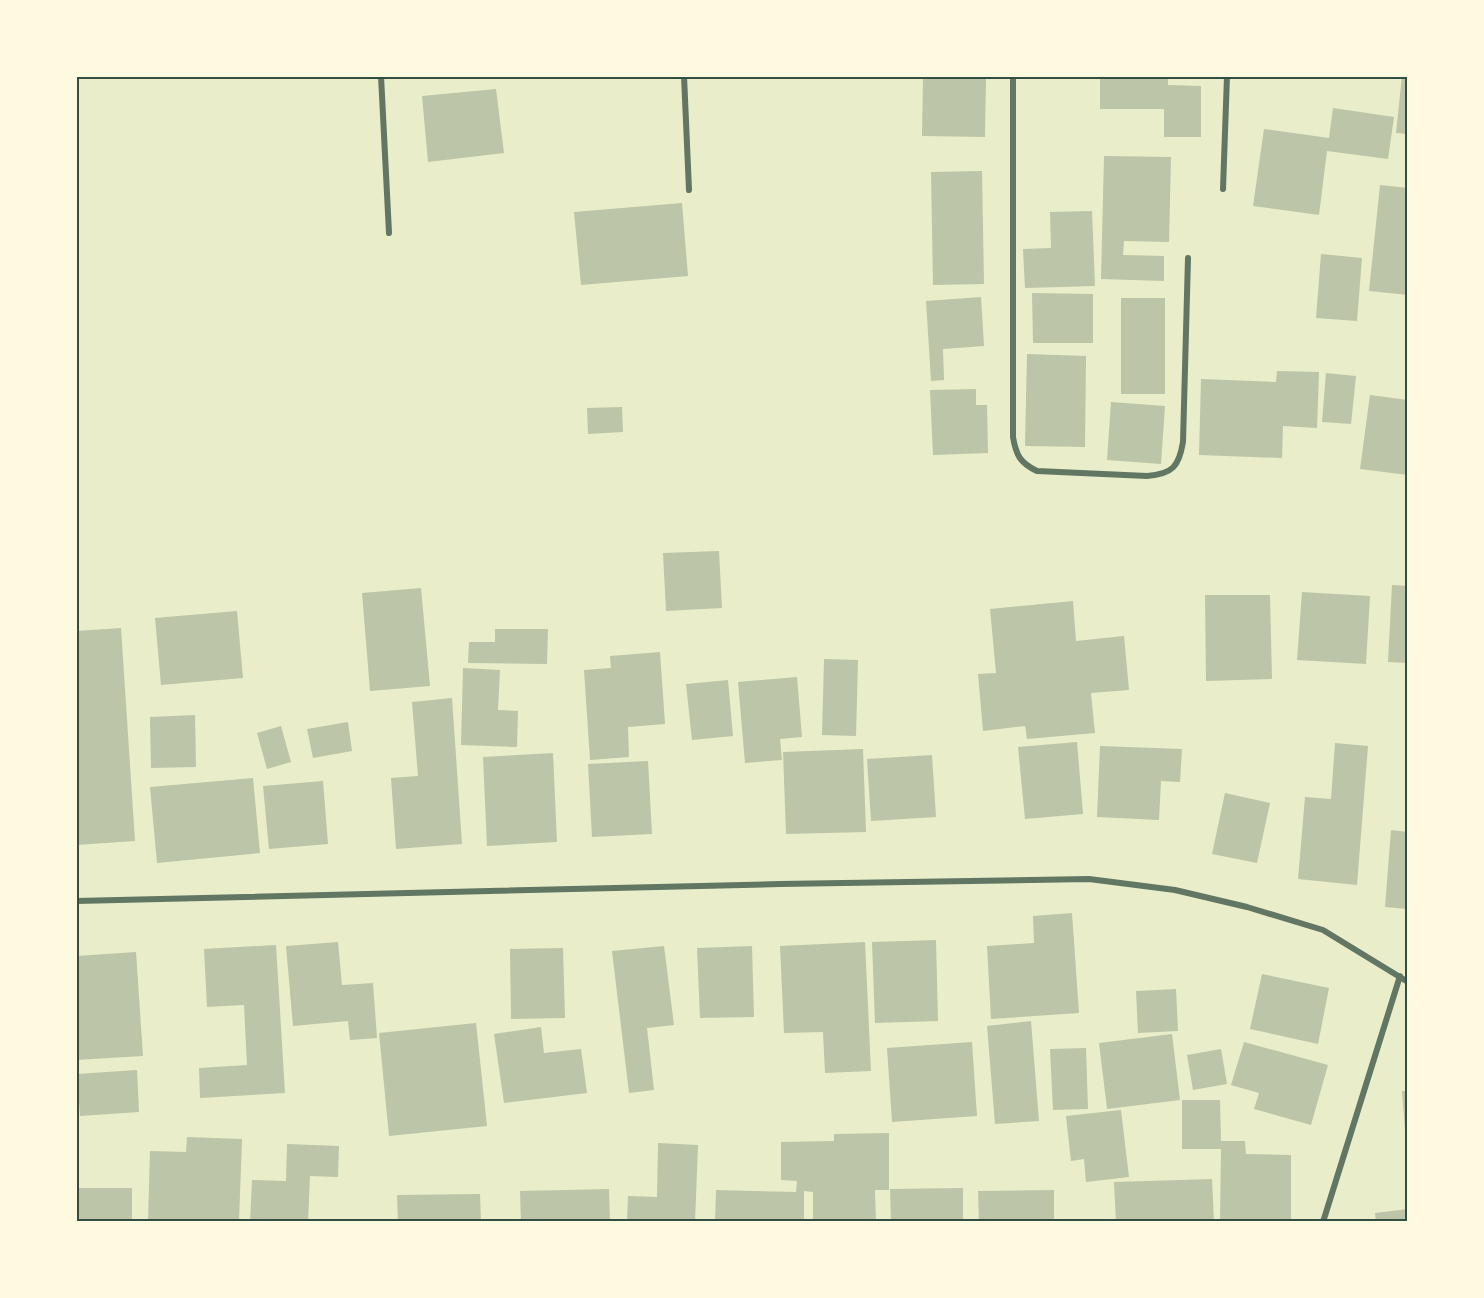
<svg xmlns="http://www.w3.org/2000/svg" width="1484" height="1298" font-family="'Titillium Web',sans-serif">
	<rect width="100%" height="100%" fill="#e9edc9"/>
	<g fill="#bcc5a7">
		<path d="M 923,76 L 986,76 L 985,137 L 922,136 Z"/>
		<path d="M 1100,76 L 1168,76 L 1168,85 L 1201,86 L 1201,137 L 1164,137 L 1164,109 L 1100,109 Z"/>
		<path d="M 1402,76 L 1408,76 L 1408,134 L 1396,133 Z"/>
		<path d="M 496,89 L 504,153 L 428,162 L 422,96 Z"/>
		<path d="M 1333,108 L 1394,117 L 1388,159 L 1327,151 L 1319,215 L 1253,206 L 1264,129 L 1329,138 Z"/>
		<path d="M 1104,156 L 1171,157 L 1169,242 L 1124,241 L 1123,255 L 1164,256 L 1164,281 L 1101,279 Z"/>
		<path d="M 982,171 L 984,284 L 933,285 L 931,172 Z"/>
		<path d="M 1380,185 L 1408,188 L 1408,295 L 1369,291 Z"/>
		<path d="M 682,203 L 688,276 L 581,285 L 574,212 Z"/>
		<path d="M 1092,211 L 1095,286 L 1025,288 L 1023,249 L 1051,248 L 1050,212 Z"/>
		<path d="M 1321,254 L 1362,258 L 1357,321 L 1316,318 Z"/>
		<path d="M 1032,293 L 1093,294 L 1093,343 L 1033,343 Z"/>
		<path d="M 981,297 L 984,346 L 943,349 L 944,380 L 931,381 L 926,301 Z"/>
		<rect x="1121" y="298" width="44" height="96"/>
		<path d="M 1027,354 L 1086,356 L 1085,447 L 1025,446 Z"/>
		<path d="M 1277,371 L 1319,372 L 1317,428 L 1283,426 L 1282,458 L 1199,455 L 1201,379 L 1276,382 Z"/>
		<path d="M 1326,373 L 1356,376 L 1351,424 L 1322,422 Z"/>
		<path d="M 976,389 L 976,405 L 987,405 L 988,453 L 933,455 L 930,390 Z"/>
		<path d="M 1370,395 L 1408,400 L 1408,475 L 1360,469 Z"/>
		<path d="M 1111,402 L 1165,406 L 1161,464 L 1107,460 Z"/>
		<path d="M 622,407 L 623,432 L 588,434 L 587,408 Z"/>
		<path d="M 719,551 L 722,608 L 666,611 L 663,553 Z"/>
		<path d="M 1392,585 L 1408,586 L 1408,663 L 1388,662 Z"/>
		<path d="M 421,588 L 430,686 L 370,691 L 362,593 Z"/>
		<path d="M 1302,592 L 1370,596 L 1366,664 L 1297,660 Z"/>
		<path d="M 1205,595 L 1270,595 L 1272,679 L 1206,681 Z"/>
		<path d="M 1073,601 L 1076,641 L 1124,636 L 1129,690 L 1091,693 L 1095,733 L 1027,739 L 1025,726 L 983,731 L 978,674 L 996,673 L 990,609 Z"/>
		<path d="M 237,611 L 243,678 L 161,685 L 155,618 Z"/>
		<path d="M 121,628 L 135,841 L 76,845 L 76,631 Z"/>
		<path d="M 495,629 L 548,629 L 547,664 L 468,663 L 469,642 L 495,642 Z"/>
		<path d="M 660,652 L 665,724 L 628,727 L 629,757 L 590,760 L 584,670 L 611,668 L 610,656 Z"/>
		<path d="M 824,659 L 858,660 L 856,736 L 822,735 Z"/>
		<path d="M 463,668 L 500,670 L 498,710 L 518,711 L 517,747 L 461,745 Z"/>
		<path d="M 797,677 L 802,737 L 780,739 L 782,760 L 745,763 L 738,682 Z"/>
		<path d="M 728,680 L 733,736 L 692,740 L 686,684 Z"/>
		<path d="M 452,698 L 462,844 L 396,849 L 391,778 L 418,776 L 412,702 Z"/>
		<path d="M 195,715 L 196,767 L 151,768 L 150,717 Z"/>
		<path d="M 348,722 L 352,751 L 313,758 L 307,729 Z"/>
		<path d="M 281,726 L 291,762 L 267,769 L 257,733 Z"/>
		<path d="M 1077,742 L 1083,814 L 1025,819 L 1018,747 Z"/>
		<path d="M 1335,743 L 1368,746 L 1357,885 L 1298,879 L 1305,797 L 1331,799 Z"/>
		<path d="M 1100,746 L 1182,749 L 1180,782 L 1161,781 L 1159,820 L 1097,817 Z"/>
		<path d="M 863,749 L 866,832 L 786,834 L 783,752 Z"/>
		<path d="M 553,753 L 557,842 L 487,846 L 483,757 Z"/>
		<path d="M 932,755 L 936,817 L 871,821 L 867,759 Z"/>
		<path d="M 648,761 L 652,834 L 592,837 L 588,764 Z"/>
		<path d="M 253,778 L 260,853 L 157,863 L 150,787 Z"/>
		<path d="M 323,781 L 328,844 L 269,849 L 263,786 Z"/>
		<path d="M 1225,793 L 1270,803 L 1257,863 L 1212,854 Z"/>
		<path d="M 1391,830 L 1408,832 L 1408,909 L 1385,907 Z"/>
		<path d="M 1072,913 L 1079,1013 L 991,1019 L 987,946 L 1034,943 L 1033,916 Z"/>
		<path d="M 936,940 L 938,1021 L 875,1023 L 872,942 Z"/>
		<path d="M 338,942 L 342,985 L 373,983 L 377,1038 L 350,1040 L 348,1021 L 293,1026 L 286,946 Z"/>
		<path d="M 865,942 L 871,1071 L 825,1073 L 823,1032 L 784,1033 L 780,946 Z"/>
		<path d="M 276,945 L 285,1093 L 200,1098 L 199,1068 L 247,1065 L 244,1005 L 207,1007 L 204,949 Z"/>
		<path d="M 664,946 L 674,1025 L 647,1028 L 654,1090 L 629,1093 L 612,951 Z"/>
		<path d="M 752,946 L 754,1017 L 700,1018 L 697,948 Z"/>
		<path d="M 563,948 L 565,1018 L 511,1019 L 510,949 Z"/>
		<path d="M 136,952 L 143,1056 L 76,1060 L 76,956 Z"/>
		<path d="M 1262,974 L 1329,988 L 1318,1044 L 1250,1029 Z"/>
		<path d="M 1176,989 L 1178,1031 L 1138,1033 L 1136,991 Z"/>
		<path d="M 1031,1021 L 1039,1121 L 995,1124 L 987,1026 Z"/>
		<path d="M 476,1023 L 487,1126 L 389,1136 L 379,1033 Z"/>
		<path d="M 541,1027 L 544,1053 L 581,1049 L 587,1093 L 504,1103 L 494,1034 Z"/>
		<path d="M 1172,1034 L 1180,1100 L 1107,1109 L 1099,1043 Z"/>
		<path d="M 972,1042 L 977,1116 L 892,1122 L 887,1048 Z"/>
		<path d="M 1244,1042 L 1328,1065 L 1311,1125 L 1254,1109 L 1259,1093 L 1231,1085 Z"/>
		<path d="M 1086,1048 L 1088,1109 L 1053,1110 L 1050,1049 Z"/>
		<path d="M 1221,1049 L 1227,1084 L 1193,1090 L 1187,1055 Z"/>
		<path d="M 137,1070 L 139,1112 L 80,1116 L 77,1074 Z"/>
		<path d="M 1402,1091 L 1408,1091 L 1408,1144 L 1406,1144 Z"/>
		<path d="M 1182,1100 L 1220,1100 L 1221,1141 L 1245,1141 L 1246,1154 L 1291,1155 L 1291,1222 L 1220,1222 L 1221,1149 L 1182,1149 Z"/>
		<path d="M 1121,1110 L 1129,1177 L 1086,1182 L 1084,1159 L 1071,1161 L 1066,1116 Z"/>
		<path d="M 889,1133 L 889,1190 L 875,1190 L 876,1222 L 813,1222 L 813,1192 L 804,1191 L 804,1222 L 715,1222 L 716,1190 L 796,1192 L 797,1181 L 781,1180 L 781,1142 L 834,1141 L 834,1134 Z"/>
		<path d="M 187,1137 L 242,1139 L 239,1222 L 148,1222 L 150,1151 L 186,1152 Z"/>
		<path d="M 658,1143 L 698,1145 L 695,1222 L 627,1222 L 628,1196 L 657,1197 Z"/>
		<path d="M 287,1144 L 339,1146 L 338,1177 L 310,1176 L 308,1222 L 250,1222 L 252,1180 L 286,1181 Z"/>
		<path d="M 1212,1179 L 1214,1222 L 1116,1222 L 1114,1182 Z"/>
		<rect x="76" y="1188" width="56" height="34"/>
		<path d="M 963,1188 L 963,1222 L 891,1222 L 890,1189 Z"/>
		<path d="M 609,1189 L 610,1222 L 521,1222 L 520,1191 Z"/>
		<path d="M 1054,1190 L 1054,1222 L 979,1222 L 978,1191 Z"/>
		<path d="M 480,1194 L 481,1222 L 398,1222 L 397,1195 Z"/>
		<path d="M 1408,1209 L 1408,1222 L 1376,1222 L 1375,1213 Z"/>
	</g>
	<g fill="none" stroke-linecap="round" stroke-linejoin="round">
		<g stroke="#617663" stroke-width="6">
			<path d="M 381,76 L 389,233"/>
			<path d="M 684,76 L 689,190"/>
			<path d="M 1013,76 L 1013,437 C 1016,455 1020,463 1037,471 L 1147,476 C 1173,474 1179,466 1183,442 L 1188,258"/>
			<path d="M 1223,189 L 1227,76"/>
			<path d="M 76,901 L 780,884 L 1089,879 L 1175,890 L 1247,907 L 1323,930 L 1408,982"/>
			<path d="M 1323,1222 L 1400,976"/>
		</g>
	</g>
	<rect width="1484" height="1298" fill="none" stroke="#fefae0" stroke-width="156"/>
	<rect x="78" y="78" width="1328" height="1142" fill="none" stroke="#344e41" stroke-width="2"/>
</svg>
